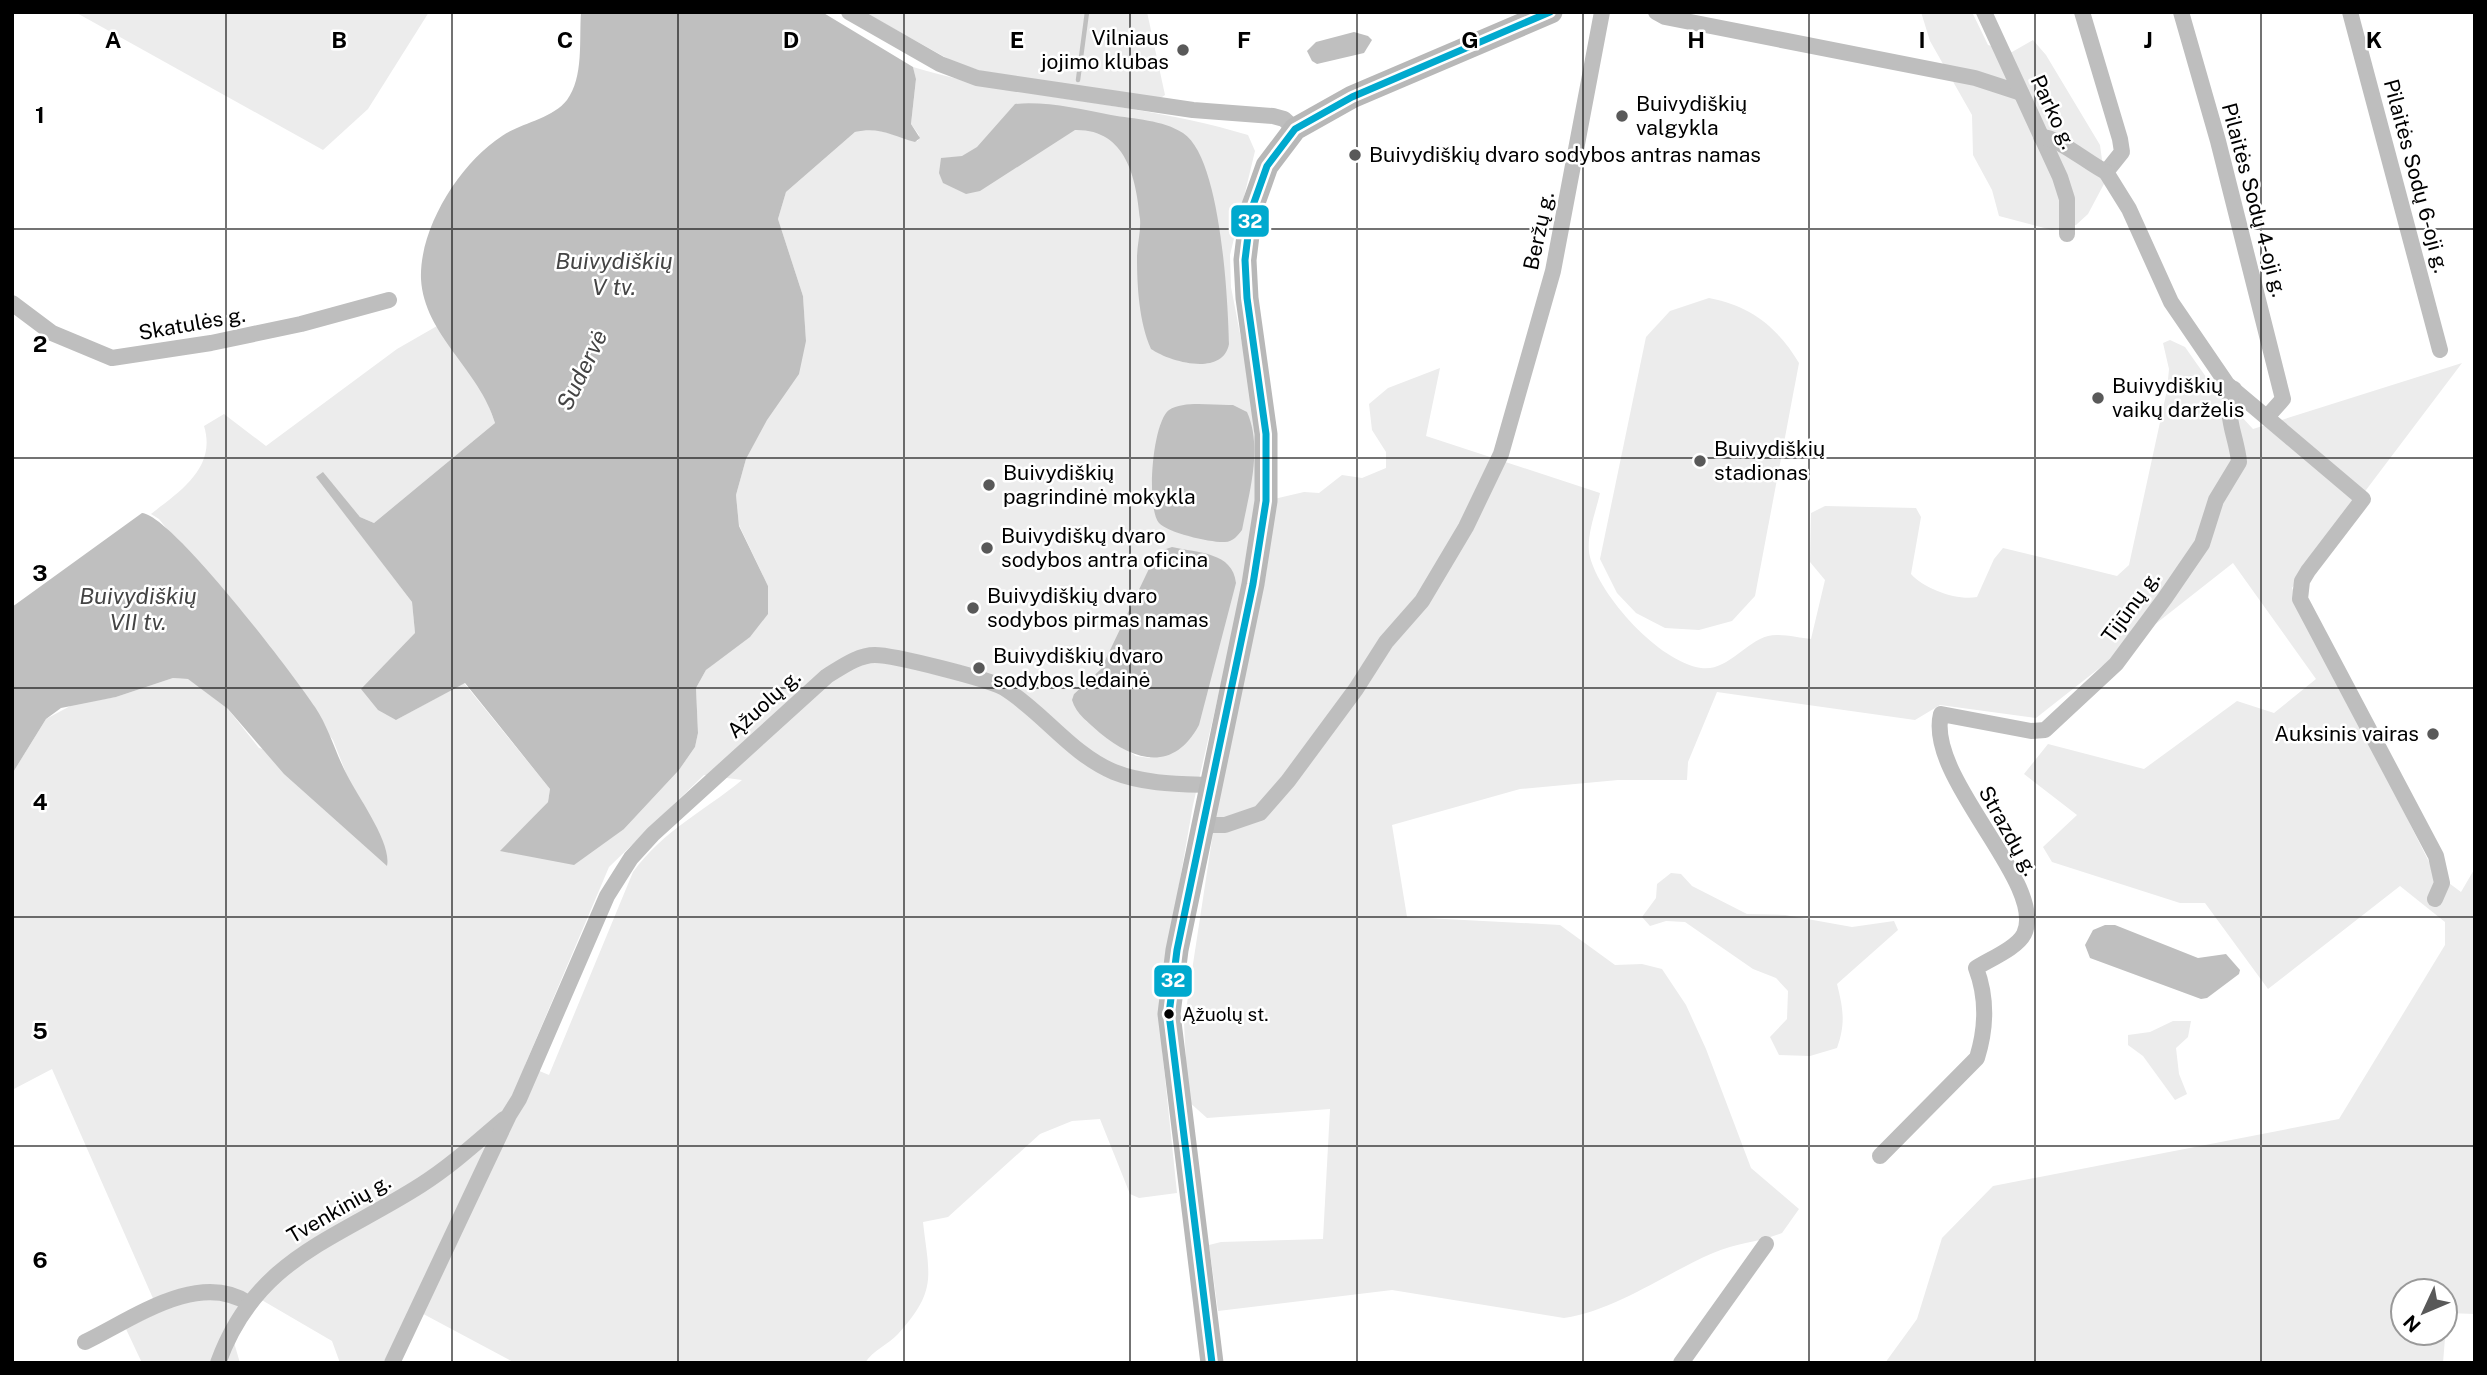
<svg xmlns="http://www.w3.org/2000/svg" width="2487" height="1375" font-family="'Public Sans',sans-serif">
	<rect width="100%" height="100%" fill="#fff"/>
	<g fill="#ececec" fill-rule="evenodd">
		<path d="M 75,12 L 429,12 L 368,109 L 323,150 Z"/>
		<path d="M 864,12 L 1147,12 L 1165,95 L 1159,99 L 981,71 L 952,61 Z"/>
		<path d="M 1921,12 L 1972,12 L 1988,45 L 2012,52 L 2033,40 L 2046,55 L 2100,145 L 2105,182 L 2088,214 L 2076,225 L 2052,230 L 1999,216 L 1992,190 L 1973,155 L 1972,115 L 1930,41 Z"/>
		<path d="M 913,67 C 1023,100 1139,102 1248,135 L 1255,151 L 1230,255 L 1231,287 L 1249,380 L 1259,479 L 1238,610 L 1193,805 L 1161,988 L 1162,1049 L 1177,1193 L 1139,1198 L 1130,1194 L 1100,1119 L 1072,1121 L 1040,1134 L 948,1217 L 923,1222 C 929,1276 938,1290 898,1334 C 888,1345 873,1350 865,1363 L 515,1363 L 414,1309 L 383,1363 L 340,1363 L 332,1341 L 260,1299 L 233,1339 L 240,1363 L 142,1363 L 126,1329 L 159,1312 L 52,1069 L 12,1090 L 12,774 L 46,719 L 74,704 L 116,697 L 173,678 L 189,679 L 228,709 L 259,748 L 346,773 L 333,740 L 159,519 L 151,514 C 179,492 217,468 204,426 L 224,414 L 266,446 L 397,349 L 437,326 L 483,390 L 495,423 L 374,523 L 360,517 L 323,473 L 317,477 L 412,602 L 415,633 L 396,720 L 464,683 L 550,789 L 548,802 L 501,851 L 624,829 L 679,770 L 695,747 L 698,733 L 696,688 L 706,670 L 718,660 L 768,586 L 739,525 L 736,495 L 746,459 L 806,341 L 803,296 L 778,219 L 786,192 L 855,132 L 869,128 L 918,141 L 919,135 L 911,124 L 916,79 ZM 1111,652 L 1150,758 L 1136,756 L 1086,721 L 1074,694 L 1101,669 ZM 704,775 L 742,780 C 702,813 666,828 633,872 L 549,1075 L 525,1065 L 609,867 Z"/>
		<path d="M 1709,298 C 1751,306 1777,327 1799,363 L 1755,596 L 1732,621 L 1699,630 L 1665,628 L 1636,613 L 1617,593 L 1600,559 L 1646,337 L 1670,311 Z"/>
		<path d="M 2170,340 L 2185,347 L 2211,384 L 2253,429 L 2462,363 L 2292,588 L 2434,872 L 2461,892 L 2475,868 L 2475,1314 L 2447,1313 L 2443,1363 L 1885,1363 L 1917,1319 L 1942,1238 L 1993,1186 L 2339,1119 L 2445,945 L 2445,922 L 2400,886 L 2268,989 L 2205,903 L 2180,903 L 2052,862 L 2043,847 L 2077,815 L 2024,774 L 2048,744 L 2144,769 L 2237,701 L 2274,713 L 2316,679 L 2233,563 L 2036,718 L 1940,705 L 1915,720 L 1717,692 L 1688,762 L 1687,780 L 1618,780 L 1520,789 L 1392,825 L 1407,917 L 1560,925 L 1615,965 L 1642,964 L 1662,969 L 1686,1005 L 1706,1049 L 1751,1168 L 1799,1209 L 1782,1233 C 1760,1242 1736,1243 1713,1253 C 1664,1274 1617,1310 1564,1318 L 1392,1290 L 1218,1311 L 1209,1245 L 1221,1242 L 1323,1239 L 1330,1109 L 1207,1118 L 1188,1101 L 1184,1023 L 1218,800 L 1241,680 L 1266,575 L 1274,499 L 1304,492 L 1319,493 L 1342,475 L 1362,478 L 1386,468 L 1386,452 L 1372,430 L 1369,404 L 1388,388 L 1440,368 L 1426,436 L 1600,493 C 1596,512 1585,538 1590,557 C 1600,596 1659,662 1701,668 C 1727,672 1745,642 1768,636 C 1780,633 1799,638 1811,639 L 1825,580 L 1810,562 L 1811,513 L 1825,506 L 1916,508 L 1921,517 L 1911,574 C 1924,589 1958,601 1977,597 L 1994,559 L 2003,548 L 2117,576 L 2129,565 L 2167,390 L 2169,369 L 2163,343 ZM 2403,1291 L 2445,1291 L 2445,1333 L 2403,1333 Z"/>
		<path d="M 1671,873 L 1681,874 L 1692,886 L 1747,914 L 1785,915 L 1852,927 L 1894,921 L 1898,930 L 1837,984 C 1843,1008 1846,1023 1837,1048 L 1810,1056 L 1779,1055 L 1770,1037 L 1787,1019 L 1788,991 L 1776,978 L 1753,969 L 1685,922 L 1666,921 L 1650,926 L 1642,917 L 1656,898 L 1657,884 Z"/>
		<path d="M 2173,1021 L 2191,1021 L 2188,1037 L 2176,1048 L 2179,1074 L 2187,1094 L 2175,1100 L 2143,1056 L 2128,1045 L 2128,1035 L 2150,1032 Z"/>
	</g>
	<g fill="#bfbfbf">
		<path d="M 581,12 L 822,12 L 913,67 L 916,79 L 911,124 L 920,138 L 915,142 C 893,136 879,126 855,132 L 786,192 L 778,219 L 803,296 L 806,341 L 799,374 L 767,420 L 746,459 L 736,495 L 739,526 L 768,586 L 768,614 L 750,637 L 706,670 L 696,688 L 698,733 L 695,747 L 679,770 L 624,829 L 574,865 L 500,851 L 548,802 L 550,789 L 465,683 L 396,720 L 378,710 L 361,689 L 415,633 L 412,602 L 316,477 L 323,472 L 360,517 L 374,523 L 495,423 C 480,370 424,335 421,279 C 419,228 460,163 502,136 C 521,123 552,119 567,100 C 584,77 579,40 581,12 Z"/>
		<path d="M 1354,32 L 1368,36 L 1372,40 L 1364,53 L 1317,64 L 1312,61 L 1307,51 L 1316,42 Z"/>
		<path d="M 1015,104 C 1045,101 1081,109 1111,115 C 1134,119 1163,120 1183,133 C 1221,157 1228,301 1229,344 C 1223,377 1170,362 1151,349 C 1139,322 1137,286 1137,257 C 1137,245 1141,232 1140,219 C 1136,177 1126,129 1075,130 L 980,191 L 966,194 L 943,183 L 939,173 L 941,158 L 962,156 L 977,147 Z"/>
		<path d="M 1233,405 L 1247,412 C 1263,448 1249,493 1242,530 C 1238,535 1233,542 1225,542 C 1212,543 1168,533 1159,523 C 1146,508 1152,423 1169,410 C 1185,400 1215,406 1233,405 Z"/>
		<path d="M 142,513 C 173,516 293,674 315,707 C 329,728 335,752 347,775 C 358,797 392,843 387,866 L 284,774 L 228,709 L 188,679 L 173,678 L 116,697 L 61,708 L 46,719 L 12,774 L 12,607 Z"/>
		<path d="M 1172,547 C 1198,553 1233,552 1236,583 L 1199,725 C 1174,772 1135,762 1100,733 C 1089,723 1076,714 1072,700 L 1074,694 L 1101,669 L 1157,552 Z"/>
		<path d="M 2115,925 L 2198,958 L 2226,954 L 2240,970 L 2239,974 L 2207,998 L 2201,999 L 2090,958 L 2085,945 L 2093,930 L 2105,925 Z"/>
	</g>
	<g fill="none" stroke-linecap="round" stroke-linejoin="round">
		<path stroke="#bfbfbf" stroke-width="4.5" d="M 1078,80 L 1087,12"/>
		<g stroke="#bebebe" stroke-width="16">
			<path d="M 849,12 L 940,64 L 977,78 L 1193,110 L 1273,116 L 1284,119 L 1295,129"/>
			<path d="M 1656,12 L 1665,17 L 1975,78 L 2021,93"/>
			<path d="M 1984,12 L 2060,177 L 2067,199 L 2067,234"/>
			<path d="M 2082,12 L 2120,139 L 2122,152 L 2106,172"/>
			<path d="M 2181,12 L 2218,141 L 2283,399 L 2267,417"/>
			<path d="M 2350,12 L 2440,350"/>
			<path d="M 2041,137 C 2055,135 2089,164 2106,172"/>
			<path d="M 2106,172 L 2129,209 L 2171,302 L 2227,384 L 2363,499 L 2308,571 L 2302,581 L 2300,599 L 2436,856 L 2442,883 L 2435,899"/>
			<path d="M 12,303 L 52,333 L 112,358 L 211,343 L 301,324 L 389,300"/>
			<path d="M 1202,825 L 1225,825 L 1260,813 L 1288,781 L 1356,689 L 1386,642 L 1422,601 L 1466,527 L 1501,454 L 1553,271 L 1602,12"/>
			<path d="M 1880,1156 L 1977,1058 C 1986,1029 1987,997 1976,968 C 1990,959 2017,948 2024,934 C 2048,884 1925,778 1941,714 L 2031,731 L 2045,730 L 2116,664 L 2165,598 L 2202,544 L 2216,500 L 2239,462 C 2237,437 2222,413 2234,389"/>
			<path d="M 85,1342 C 131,1320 198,1270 248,1303"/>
			<path d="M 218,1363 C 256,1258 335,1240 421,1185 C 451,1166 477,1142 504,1119"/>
			<path d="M 392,1363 L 509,1115 L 519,1099 L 607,896 L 631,858 L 653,834 L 827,676 C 842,667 858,655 875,655 C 894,655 989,679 1004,688 C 1043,712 1071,754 1114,772 C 1144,784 1178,784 1209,785"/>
			<path d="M 1681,1363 L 1766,1244"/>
		</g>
		<path stroke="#b8b8b8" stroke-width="23" d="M 1212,1363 L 1169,1014 L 1177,950 L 1253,584 L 1266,501 L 1266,434 L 1247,298 L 1245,260 L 1251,211 L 1267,166 L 1295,129 L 1352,97 L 1551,12"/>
		<defs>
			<path id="bus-1" d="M 1212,1363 L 1169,1014 L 1177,950 L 1253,584 L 1266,501 L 1266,434 L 1247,298 L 1245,260 L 1251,211 L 1267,166 L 1295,129 L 1352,97 L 1550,12"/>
		</defs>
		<use href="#bus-1" stroke="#fff" stroke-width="12"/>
		<use href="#bus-1" stroke="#00a9ce" stroke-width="7"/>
	</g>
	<path fill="none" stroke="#000" stroke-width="2" stroke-opacity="0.55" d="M 226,12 L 226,1363M 452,12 L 452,1363M 678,12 L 678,1363M 904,12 L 904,1363M 1130,12 L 1130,1363M 1357,12 L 1357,1363M 1583,12 L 1583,1363M 1809,12 L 1809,1363M 2035,12 L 2035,1363M 2261,12 L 2261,1363M 12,229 L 2475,229M 12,458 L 2475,458M 12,688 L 2475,688M 12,917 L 2475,917M 12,1146 L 2475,1146"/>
	<g fill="#595959" stroke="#fff" stroke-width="2.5">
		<circle cx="1183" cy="50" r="7"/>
		<circle cx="1622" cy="116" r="7"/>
		<circle cx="1355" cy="155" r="7"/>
		<circle cx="2098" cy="398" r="7"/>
		<circle cx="1700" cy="461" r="7"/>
		<circle cx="989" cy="485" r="7"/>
		<circle cx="987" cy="548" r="7"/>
		<circle cx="973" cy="608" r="7"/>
		<circle cx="979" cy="668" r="7"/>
		<circle cx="2433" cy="734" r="7"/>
	</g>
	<circle fill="#000" stroke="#fff" stroke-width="2.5" cx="1169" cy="1014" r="6"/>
	<g text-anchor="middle" stroke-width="5" stroke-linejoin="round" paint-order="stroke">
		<g font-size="19" fill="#000" stroke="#fff" text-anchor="start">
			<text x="1182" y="1021">Ąžuolų st.</text>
		</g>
		<g font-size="21" fill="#000" stroke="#fff" text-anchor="start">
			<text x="1169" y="45" text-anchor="end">Vilniaus<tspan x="1169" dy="24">jojimo klubas</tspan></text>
			<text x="1636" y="111">Buivydiškių<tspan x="1636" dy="24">valgykla</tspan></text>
			<text x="1369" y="162">Buivydiškių dvaro sodybos antras namas</text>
			<text x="2112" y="393">Buivydiškių<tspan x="2112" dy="24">vaikų darželis</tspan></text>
			<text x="1714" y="456">Buivydiškių<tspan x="1714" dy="24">stadionas</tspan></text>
			<text x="1003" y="480">Buivydiškių<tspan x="1003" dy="24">pagrindinė mokykla</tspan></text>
			<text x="1001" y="543">Buivydiškų dvaro<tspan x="1001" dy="24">sodybos antra oficina</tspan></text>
			<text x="987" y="603">Buivydiškių dvaro<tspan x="987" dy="24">sodybos pirmas namas</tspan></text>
			<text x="993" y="663">Buivydiškių dvaro<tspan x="993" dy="24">sodybos ledainė</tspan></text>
			<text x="2419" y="741" text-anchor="end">Auksinis vairas</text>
		</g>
		<g font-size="21" fill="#000" stroke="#fff">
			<text transform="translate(2053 112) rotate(65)" y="7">Parko g.</text>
			<text transform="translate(2416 176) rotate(75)" y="7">Pilaitės Sodų 6-oji g.</text>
			<text transform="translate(2254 200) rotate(75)" y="7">Pilaitės Sodų 4-oji g.</text>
			<text transform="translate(1539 231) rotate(-78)" y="7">Beržų g.</text>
			<text transform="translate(192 324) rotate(-10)" y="7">Skatulės g.</text>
			<text transform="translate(2131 607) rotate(-54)" y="7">Tijūnų g.</text>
			<text transform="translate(764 704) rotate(-42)" y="7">Ąžuolų g.</text>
			<text transform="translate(2008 831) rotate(61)" y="7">Strazdų g.</text>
			<text transform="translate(339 1209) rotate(-30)" y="7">Tvenkinių g.</text>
		</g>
		<g font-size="23" font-style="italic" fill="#444" stroke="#fff">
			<text x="614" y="269">Buivydiškių<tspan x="614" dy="26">V tv.</tspan></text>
			<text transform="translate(582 370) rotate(-64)" y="8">Sudervė</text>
			<text x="138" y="604">Buivydiškių<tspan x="138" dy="26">VII tv.</tspan></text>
		</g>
	</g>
	<g font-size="23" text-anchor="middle" font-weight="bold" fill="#000" stroke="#fff" stroke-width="5" stroke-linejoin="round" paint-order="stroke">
		<text x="113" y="48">A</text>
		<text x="339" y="48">B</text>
		<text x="565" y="48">C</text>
		<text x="791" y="48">D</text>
		<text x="1017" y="48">E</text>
		<text x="1244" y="48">F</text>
		<text x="1470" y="48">G</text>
		<text x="1696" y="48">H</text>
		<text x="1922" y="48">I</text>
		<text x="2148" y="48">J</text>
		<text x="2374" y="48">K</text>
		<text x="40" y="123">1</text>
		<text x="40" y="352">2</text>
		<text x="40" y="581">3</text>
		<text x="40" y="810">4</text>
		<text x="40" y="1039">5</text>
		<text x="40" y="1268">6</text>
	</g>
	<g stroke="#fff" stroke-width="2.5">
		<rect x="1230" y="204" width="40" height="34" rx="7" fill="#00a9ce"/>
		<rect x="1153" y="964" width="40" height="34" rx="7" fill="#00a9ce"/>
	</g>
	<g font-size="19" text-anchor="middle" font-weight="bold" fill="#fff">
		<text x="1250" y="228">32</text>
		<text x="1173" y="987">32</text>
	</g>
	<rect width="2487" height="1375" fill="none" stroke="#000000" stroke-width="28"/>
	<g transform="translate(2424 1312) rotate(226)"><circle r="33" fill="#ffffff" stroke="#999999" stroke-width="2"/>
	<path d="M0-5L12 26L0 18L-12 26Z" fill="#595959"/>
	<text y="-10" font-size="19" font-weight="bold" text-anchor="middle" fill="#000000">N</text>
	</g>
</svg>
